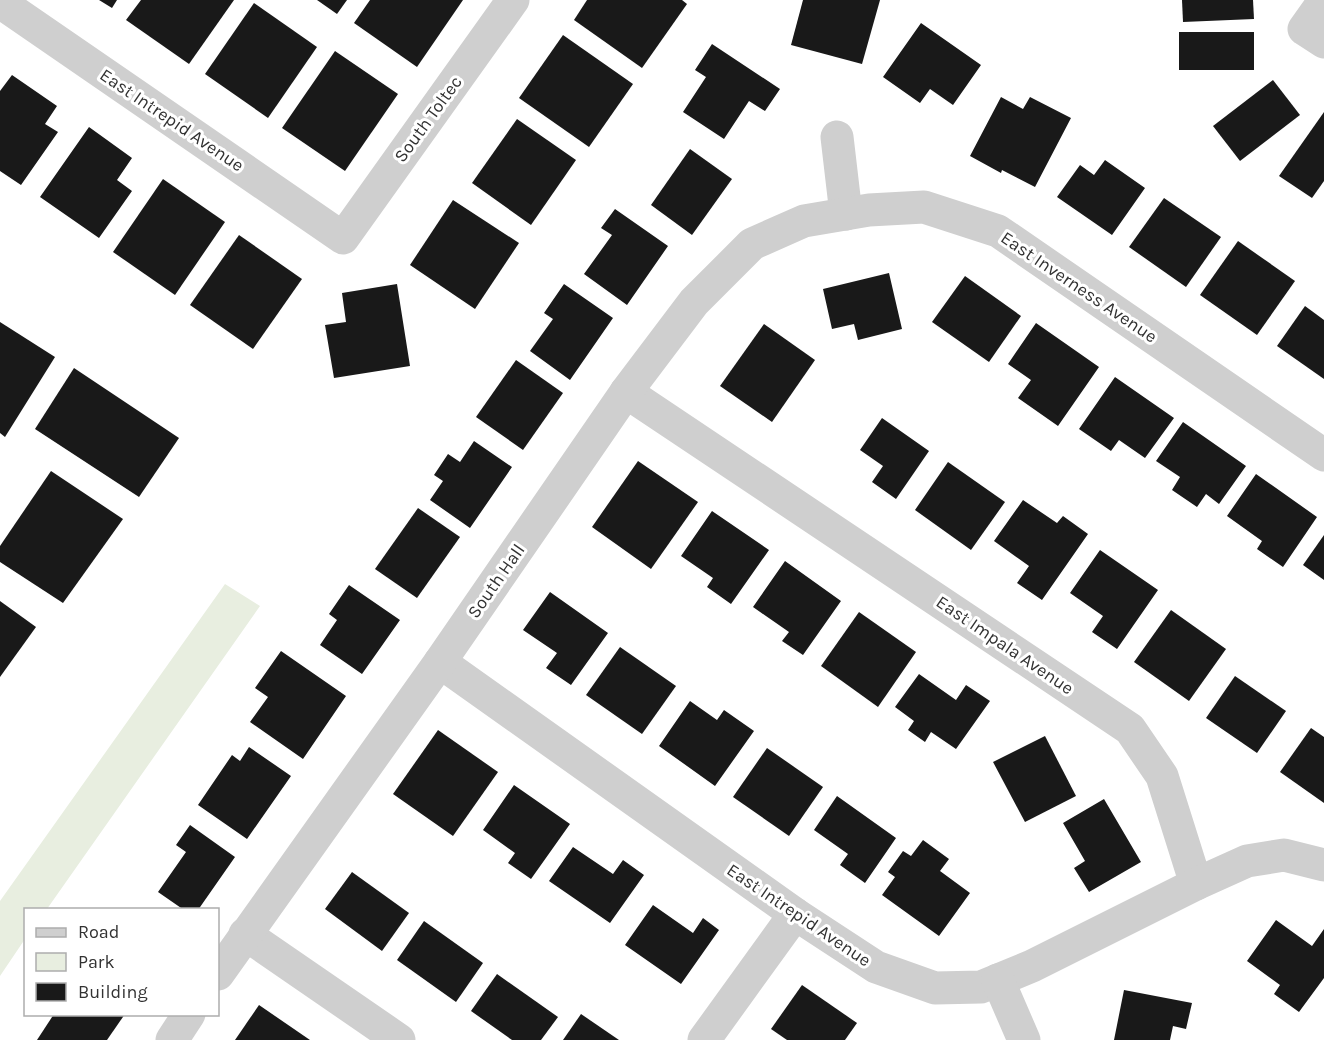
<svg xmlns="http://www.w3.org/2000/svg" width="1324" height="1040" font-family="Karla,sans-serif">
	<rect width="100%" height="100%" fill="#fff"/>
	<path fill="#e8eee0" d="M 225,584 L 260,606 L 47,909 L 26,910 L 25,939 L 0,976 L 0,901 Z"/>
	<g fill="#191919">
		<path d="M 99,0 L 117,0 L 112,8 Z"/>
		<path d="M 141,0 L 234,0 L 189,64 L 126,20 Z"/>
		<path d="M 317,0 L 347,0 L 337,14 Z"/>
		<path d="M 370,0 L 463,0 L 417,67 L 354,23 Z"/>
		<path d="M 587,0 L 682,0 L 687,4 L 642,68 L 574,20 Z"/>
		<path d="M 803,0 L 880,0 L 862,64 L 791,45 Z"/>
		<path d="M 1182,0 L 1253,0 L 1254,19 L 1183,22 Z"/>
		<path d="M 254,3 L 317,47 L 268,118 L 205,74 Z"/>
		<path d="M 921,23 L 981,65 L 953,105 L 930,89 L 920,103 L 883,77 Z"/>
		<rect x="1179" y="32" width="75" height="38"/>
		<path d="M 563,35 L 633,84 L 589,147 L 519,98 Z"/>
		<path d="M 712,44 L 780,89 L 765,111 L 749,101 L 724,139 L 683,112 L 706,77 L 695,70 Z"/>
		<path d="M 335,51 L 398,94 L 345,171 L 282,128 Z"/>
		<path d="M 12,75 L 57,106 L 45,124 L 58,132 L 21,185 L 0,171 L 0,91 Z"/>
		<path d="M 1273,80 L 1300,115 L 1240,161 L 1213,126 Z"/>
		<path d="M 1001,97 L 1023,109 L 1030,97 L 1071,118 L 1035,187 L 1002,170 L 1001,173 L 970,156 Z"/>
		<path d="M 1324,112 L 1324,181 L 1312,198 L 1279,176 Z"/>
		<path d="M 517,119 L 576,160 L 531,225 L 472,183 Z"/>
		<path d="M 89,127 L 132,158 L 117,180 L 132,191 L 99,238 L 40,197 Z"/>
		<path d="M 690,149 L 732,179 L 692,235 L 651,205 Z"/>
		<path d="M 1105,160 L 1145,188 L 1112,235 L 1057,197 L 1080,165 L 1094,175 Z"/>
		<path d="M 163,179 L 225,222 L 175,295 L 113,252 Z"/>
		<path d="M 1164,198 L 1221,237 L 1186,287 L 1129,247 Z"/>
		<path d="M 453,200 L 519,243 L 475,309 L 410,265 Z"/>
		<path d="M 615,209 L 668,246 L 627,305 L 584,274 L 612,235 L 601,228 Z"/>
		<path d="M 239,235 L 302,279 L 253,349 L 190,305 Z"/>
		<path d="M 1238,241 L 1295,281 L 1257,335 L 1200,295 Z"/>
		<path d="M 889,273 L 902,329 L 858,340 L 854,324 L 832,329 L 823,289 Z"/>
		<path d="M 965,276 L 1021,316 L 989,362 L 932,322 Z"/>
		<path d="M 397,284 L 410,366 L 334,378 L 325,325 L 346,322 L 342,293 Z"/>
		<path d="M 564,284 L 613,318 L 570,380 L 530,351 L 553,319 L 544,313 Z"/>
		<path d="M 1305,306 L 1324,320 L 1324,379 L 1277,346 Z"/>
		<path d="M 0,322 L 55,357 L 5,437 L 0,433 Z"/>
		<path d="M 1036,323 L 1099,367 L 1058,426 L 1018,398 L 1031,380 L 1008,364 Z"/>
		<path d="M 764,324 L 815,360 L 772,422 L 720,386 Z"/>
		<path d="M 516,360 L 563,393 L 523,450 L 476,417 Z"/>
		<path d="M 74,368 L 179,438 L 139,497 L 35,429 Z"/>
		<path d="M 1115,377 L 1174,418 L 1145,458 L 1119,440 L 1111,451 L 1079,429 Z"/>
		<path d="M 882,418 L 929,451 L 896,499 L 872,482 L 883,466 L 860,450 Z"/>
		<path d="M 1183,422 L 1246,466 L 1219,504 L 1206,494 L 1197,507 L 1172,490 L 1180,477 L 1156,461 Z"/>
		<path d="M 474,441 L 512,467 L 470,528 L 430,500 L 443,481 L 434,475 L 448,454 L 460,462 Z"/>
		<path d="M 638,461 L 698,502 L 651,569 L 592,527 Z"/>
		<path d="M 948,462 L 1005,502 L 971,550 L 915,510 Z"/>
		<path d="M 51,471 L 123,519 L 63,603 L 0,562 L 0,546 Z"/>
		<path d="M 1256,474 L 1317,517 L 1283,567 L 1257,549 L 1262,541 L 1227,516 Z"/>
		<path d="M 1023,500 L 1057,523 L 1063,516 L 1088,534 L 1042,600 L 1017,583 L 1029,566 L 994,541 Z"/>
		<path d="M 418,508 L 460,537 L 417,598 L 375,569 Z"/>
		<path d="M 712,511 L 769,550 L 731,604 L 707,587 L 713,578 L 681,556 Z"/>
		<path d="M 1324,535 L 1324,580 L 1303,565 Z"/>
		<path d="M 1100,550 L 1158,590 L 1117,649 L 1092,632 L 1103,616 L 1070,593 Z"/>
		<path d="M 785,561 L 841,601 L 803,655 L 782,641 L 789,632 L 753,607 Z"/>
		<path d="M 349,585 L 400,620 L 362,674 L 320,645 L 337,620 L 329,614 Z"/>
		<path d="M 550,592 L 608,633 L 571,685 L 546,668 L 557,653 L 523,630 Z"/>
		<path d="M 0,601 L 36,627 L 0,677 Z"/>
		<path d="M 1171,610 L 1226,649 L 1189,701 L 1134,662 Z"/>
		<path d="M 859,612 L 916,652 L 878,707 L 821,666 Z"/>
		<path d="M 620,647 L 676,686 L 642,734 L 586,695 Z"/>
		<path d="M 281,651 L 346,696 L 303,759 L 250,722 L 268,697 L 255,688 Z"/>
		<path d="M 919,674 L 956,700 L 966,685 L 990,701 L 956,749 L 931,732 L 925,742 L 908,730 L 914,721 L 895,707 Z"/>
		<path d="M 1235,676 L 1286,711 L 1257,753 L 1206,718 Z"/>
		<path d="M 690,701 L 717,720 L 724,710 L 754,731 L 715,786 L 659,746 Z"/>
		<path d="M 1311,728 L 1324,737 L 1324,803 L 1280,772 Z"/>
		<path d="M 438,730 L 498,772 L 453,836 L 393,794 Z"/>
		<path d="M 1045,736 L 1076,796 L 1025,822 L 993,762 Z"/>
		<path d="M 249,747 L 291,776 L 247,839 L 198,805 L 232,755 L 240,761 Z"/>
		<path d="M 767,748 L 823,787 L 789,836 L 733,797 Z"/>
		<path d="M 514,785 L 570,824 L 531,879 L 508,863 L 515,853 L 483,830 Z"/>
		<path d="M 837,796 L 896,838 L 865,883 L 840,865 L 848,854 L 814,830 Z"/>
		<path d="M 1104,799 L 1141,862 L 1089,892 L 1074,868 L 1085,861 L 1063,823 Z"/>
		<path d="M 190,825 L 235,857 L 198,910 L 184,910 L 158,892 L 186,852 L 176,845 Z"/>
		<path d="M 923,840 L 949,859 L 940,871 L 970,893 L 939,936 L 882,895 L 895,877 L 888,872 L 903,851 L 911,856 Z"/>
		<path d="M 573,847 L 613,874 L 623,860 L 644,875 L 610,923 L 549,881 Z"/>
		<path d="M 352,872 L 409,913 L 382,951 L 325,909 Z"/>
		<path d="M 653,905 L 693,933 L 703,918 L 719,930 L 681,984 L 625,945 Z"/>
		<path d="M 1276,920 L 1312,946 L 1324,929 L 1324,978 L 1299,1012 L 1274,994 L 1280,985 L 1247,961 Z"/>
		<path d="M 424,921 L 483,963 L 456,1002 L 397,960 Z"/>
		<path d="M 497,974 L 558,1017 L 541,1040 L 512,1040 L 471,1011 Z"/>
		<path d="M 802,985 L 857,1023 L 845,1040 L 787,1040 L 771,1029 Z"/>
		<path d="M 1124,990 L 1192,1003 L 1186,1029 L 1173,1026 L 1170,1040 L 1114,1040 Z"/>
		<path d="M 259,1005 L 310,1040 L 235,1040 Z"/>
		<path d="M 54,1014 L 125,1014 L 107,1040 L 37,1040 Z"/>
		<path d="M 581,1014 L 619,1040 L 563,1040 Z"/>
	</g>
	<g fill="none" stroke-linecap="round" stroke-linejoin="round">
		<g stroke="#cfcfcf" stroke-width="33">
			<path d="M 1324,1 L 1304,29 L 1324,42"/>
			<path d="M 0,2 L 343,238 L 513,0"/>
			<path d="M 837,137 L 846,214"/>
			<path d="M 626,392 L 1130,729 L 1162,776 L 1196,884"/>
			<path d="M 440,662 L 795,914 L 876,967 L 935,988 L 981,987 L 1032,966 L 1196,884 L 1247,861 L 1284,855 L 1324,865"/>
			<path d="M 245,934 L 399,1040"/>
			<path d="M 218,974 L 440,662 L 626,392 L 694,302 L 752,244 L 804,221 L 869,210 L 924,207 L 998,231 L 1324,455"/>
			<path d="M 998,980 L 1024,1040"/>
			<path d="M 172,1040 L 189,1014"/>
			<path d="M 704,1040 L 795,914"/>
		</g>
	</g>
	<g text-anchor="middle" stroke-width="6" stroke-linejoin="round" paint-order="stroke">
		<g font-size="18" fill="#323232" stroke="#fff">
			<text transform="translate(428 119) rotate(-54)" y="6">South Toltec</text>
			<text transform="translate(172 120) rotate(34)" y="6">East Intrepid Avenue</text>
			<text transform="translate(1079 287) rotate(34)" y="6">East Inverness Avenue</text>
			<text transform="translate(496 581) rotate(-55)" y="6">South Hall</text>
			<text transform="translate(1005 645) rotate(34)" y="6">East Impala Avenue</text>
			<text transform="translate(799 915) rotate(34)" y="6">East Intrepid Avenue</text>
		</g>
	</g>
	<rect x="24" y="908" width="195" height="108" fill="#ffffff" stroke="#adadad" stroke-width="1.5"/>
	<rect x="36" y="928" width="30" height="9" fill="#cfcfcf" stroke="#adadad" stroke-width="1.5"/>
	<text x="78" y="938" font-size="18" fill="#323232">Road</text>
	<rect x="36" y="953" width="30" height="18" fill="#e8eee0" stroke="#adadad" stroke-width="1.5"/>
	<text x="78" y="968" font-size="18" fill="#323232">Park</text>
	<rect x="36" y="983" width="30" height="18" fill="#191919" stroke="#adadad" stroke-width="1.5"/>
	<text x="78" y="998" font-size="18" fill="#323232">Building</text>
</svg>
